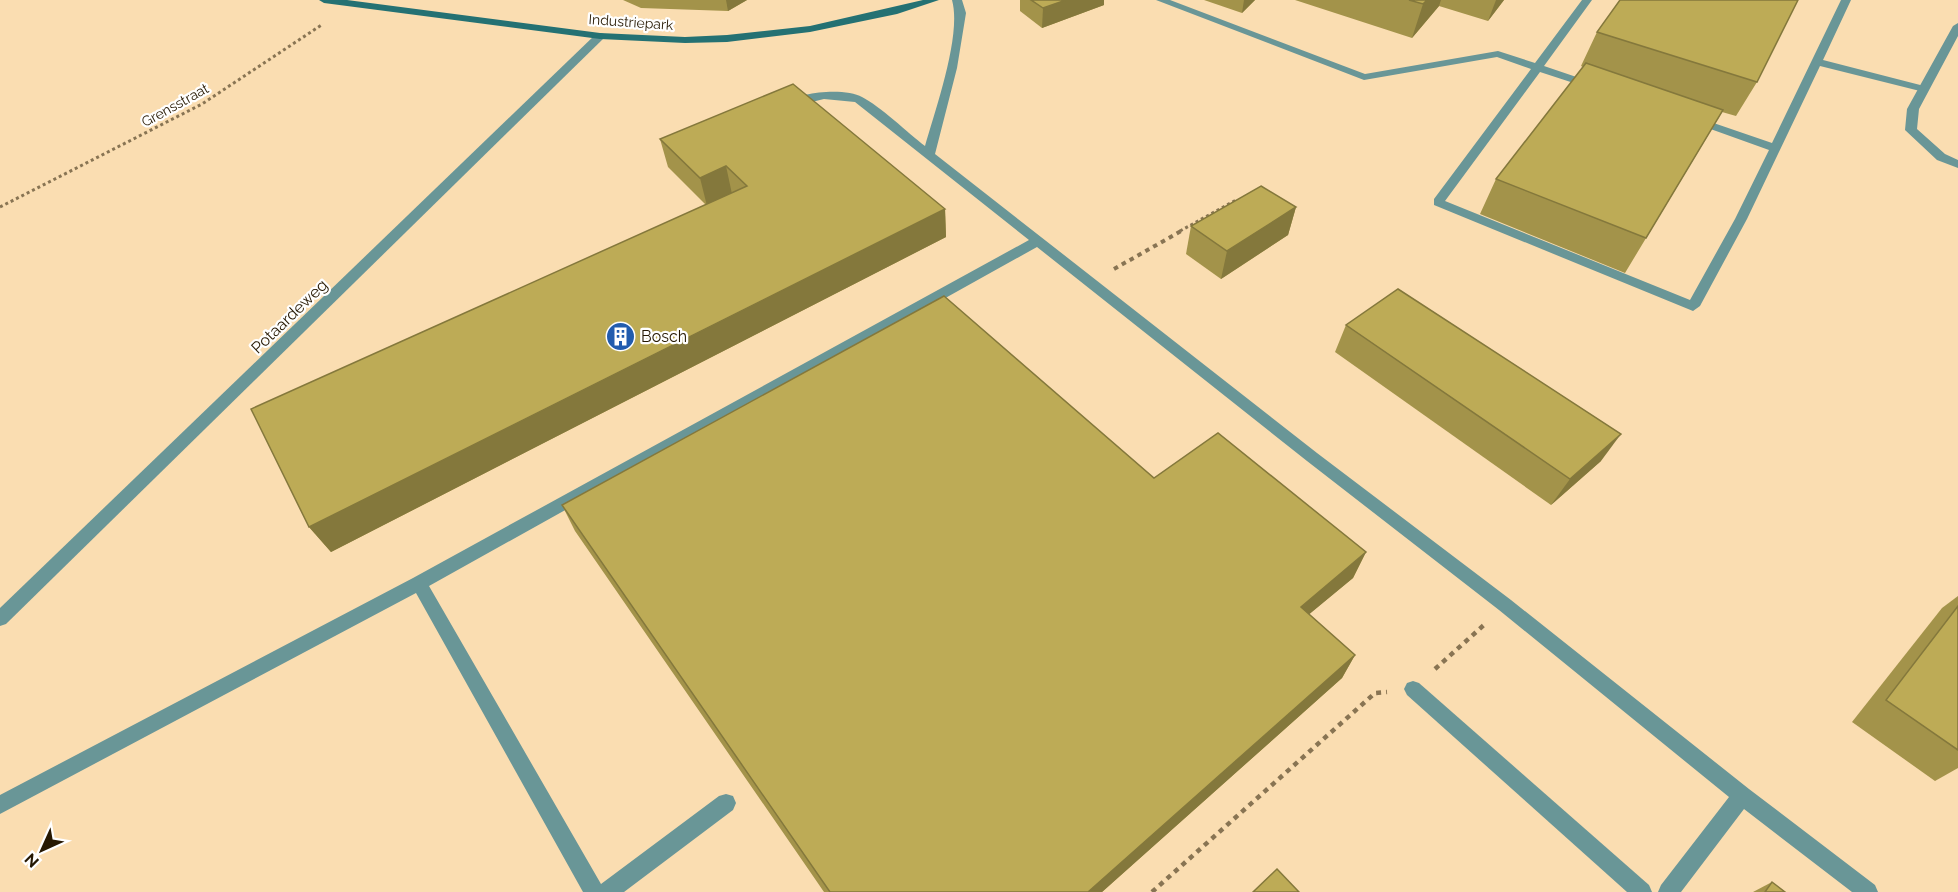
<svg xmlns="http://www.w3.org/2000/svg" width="1958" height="892" font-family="Raleway,sans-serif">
	<rect width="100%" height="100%" fill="#faddb1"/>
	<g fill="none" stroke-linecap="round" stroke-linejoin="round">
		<g stroke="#887453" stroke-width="3" stroke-dasharray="3 3" stroke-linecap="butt">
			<path d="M 0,207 L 202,104 L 323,24"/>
			<path d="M 1180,231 L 1236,200"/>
		</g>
		<path stroke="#887453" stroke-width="4" stroke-dasharray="4.5 4.5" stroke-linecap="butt" d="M 1114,269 L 1183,230"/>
		<g stroke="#887453" stroke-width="4.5" stroke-dasharray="5 5" stroke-linecap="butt">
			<path d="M 1435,669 L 1485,624"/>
			<path d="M 1152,892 L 1375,693 L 1387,692"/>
		</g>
		<g fill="#699697" fill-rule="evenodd">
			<path d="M 952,0 L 962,0 L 966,13 L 957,68 L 935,154 L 1317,453 L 1511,600 L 1749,789 L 1875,885 L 1878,892 L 1852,892 L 1744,809 L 1681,892 L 1658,892 L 1661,885 L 1729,797 L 1499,610 L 1307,461 L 1037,247 L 429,586 L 601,884 L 719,796 L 726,794 L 733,796 L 736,803 L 733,810 L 624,892 L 583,892 L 416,593 L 0,814 L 0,795 L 413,578 L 1029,240 L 855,102 L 824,99 L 791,107 L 785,104 C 799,91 846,88 862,97 C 880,106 908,133 925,146 C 935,110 962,35 952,0 Z"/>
			<path d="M 1156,0 L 1170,0 L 1365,74 L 1498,51 L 1535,63 L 1582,0 L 1592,0 L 1544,66 L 1597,84 L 1597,88 L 1589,88 L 1540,72 L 1445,201 L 1690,300 L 1735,219 L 1769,150 L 1691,122 L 1691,118 L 1699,118 L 1772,143 L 1841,0 L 1851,0 L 1823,60 L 1928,87 L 1929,89 L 1924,92 L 1820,66 L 1747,219 L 1700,306 L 1693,311 L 1434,205 L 1434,199 L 1531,69 L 1497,57 L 1364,80 Z"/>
			<path d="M 600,33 L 604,34 L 604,38 L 6,624 L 0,626 L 0,608 L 596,34 Z"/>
			<path d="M 1413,681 L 1419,683 L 1649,885 L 1652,892 L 1627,892 L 1407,695 L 1404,689 L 1407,683 Z"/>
		</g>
		<path fill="#699697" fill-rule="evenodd" d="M 1958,23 L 1958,36 L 1919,109 L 1917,129 L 1945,154 L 1958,160 L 1958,168 L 1937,160 L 1905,130 L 1907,109 L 1953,26 Z"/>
		<path fill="#247173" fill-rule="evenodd" d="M 319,0 L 347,0 L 600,33 L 685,37 L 727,35 L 810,26 L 923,0 L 939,0 L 897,14 L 810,32 L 727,42 L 685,43 L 600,39 L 324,3 Z"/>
	</g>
	<g fill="#a3934a">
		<path d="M 623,0 L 747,0 L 728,11 L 641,8 Z"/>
		<path d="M 1020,0 L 1104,0 L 1104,5 L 1042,28 L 1020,11 Z"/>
		<path d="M 1204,0 L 1255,0 L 1242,13 Z"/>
		<path d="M 1295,0 L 1504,0 L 1488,21 L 1439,6 L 1412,38 Z"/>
		<path d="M 1597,32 L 1757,82 L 1736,116 L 1722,112 L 1625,273 L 1480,214 L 1496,179 L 1583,67 L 1581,66 Z"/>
		<path d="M 660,139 L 945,209 L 946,237 L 331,552 L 309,527 L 706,205 L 668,167 Z"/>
		<path d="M 1296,207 L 1288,235 L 1221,279 L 1186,254 L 1191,226 Z"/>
		<path d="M 1346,325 L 1601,461 L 1551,505 L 1335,352 Z"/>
		<path d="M 1154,478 L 1366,552 L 1353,578 L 1309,614 L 1355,655 L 1342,678 L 1102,892 L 824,892 L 575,531 L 562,505 Z"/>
		<path d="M 1958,596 L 1958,768 L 1935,781 L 1852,722 L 1942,608 Z"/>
		<path d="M 1772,882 L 1785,892 L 1753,892 Z"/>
	</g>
	<g fill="#84783c">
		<path d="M 726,0 L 747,0 L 728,11 Z"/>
		<path d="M 1066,0 L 1104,0 L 1104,5 L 1042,28 L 1043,8 Z"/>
		<path d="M 1244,0 L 1255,0 L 1242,13 Z"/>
		<path d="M 1427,0 L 1441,0 L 1439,6 L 1412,38 L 1423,4 Z"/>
		<path d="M 1496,0 L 1504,0 L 1488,21 Z"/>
		<path d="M 726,166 L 732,194 L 707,206 L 700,178 Z"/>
		<path d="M 1296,207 L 1288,235 L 1221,279 L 1227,251 Z"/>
		<path d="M 945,209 L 946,237 L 331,552 L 309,527 Z"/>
		<path d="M 1621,434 L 1601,461 L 1551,505 L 1570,479 Z"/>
		<path d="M 1366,552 L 1353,578 L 1289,631 L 1301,607 Z"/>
		<path d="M 1355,655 L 1342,678 L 1102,892 L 1088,892 Z"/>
	</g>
	<g fill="#bdab56" stroke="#84783c" stroke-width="1.5">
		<path d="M 1031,0 L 1066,0 L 1043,8 Z"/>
		<path d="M 1409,0 L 1427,0 L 1423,4 Z"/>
		<path d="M 1620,0 L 1798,0 L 1757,82 L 1597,32 Z"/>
		<path d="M 1586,63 L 1723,110 L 1646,238 L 1496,179 Z"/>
		<path d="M 793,84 L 945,209 L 309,527 L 251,409 L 747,186 L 726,166 L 700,178 L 660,139 Z"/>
		<path d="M 1261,186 L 1296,207 L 1227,251 L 1191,226 Z"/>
		<path d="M 1398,289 L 1621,434 L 1570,479 L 1346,325 Z"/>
		<path d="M 944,296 L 1154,478 L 1218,433 L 1366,552 L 1301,607 L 1355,655 L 1088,892 L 830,892 L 562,505 Z"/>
		<path d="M 1958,606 L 1958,750 L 1886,700 Z"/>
		<path d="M 1277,869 L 1299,892 L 1253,892 Z"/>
		<path d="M 1772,882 L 1785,892 L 1765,892 Z"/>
	</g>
	<defs>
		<symbol id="building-disc" viewBox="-11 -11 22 22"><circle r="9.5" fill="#225cae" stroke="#fff"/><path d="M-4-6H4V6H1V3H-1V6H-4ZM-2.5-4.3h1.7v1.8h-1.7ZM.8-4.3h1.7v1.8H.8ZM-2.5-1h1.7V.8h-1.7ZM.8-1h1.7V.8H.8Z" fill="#fff"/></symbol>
	</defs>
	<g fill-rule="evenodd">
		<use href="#building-disc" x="604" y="320" width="33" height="33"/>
	</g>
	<g text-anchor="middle" stroke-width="4.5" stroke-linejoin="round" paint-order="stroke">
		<g font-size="14" fill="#261802" stroke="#fff">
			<text transform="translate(631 22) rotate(4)" y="5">Industriepark</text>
			<text transform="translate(175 105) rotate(-29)" y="5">Grensstraat</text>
		</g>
		<g font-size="16" fill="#261802" stroke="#fff">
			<text transform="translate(289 316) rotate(-44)" y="6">Potaardeweg</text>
		</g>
		<g font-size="16" fill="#261802" stroke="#fff" text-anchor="start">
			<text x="641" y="342">Bosch</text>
		</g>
	</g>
	<g transform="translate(42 850) rotate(225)" stroke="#ffffff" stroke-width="4.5" paint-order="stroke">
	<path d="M0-4.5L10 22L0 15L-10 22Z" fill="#261802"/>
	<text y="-9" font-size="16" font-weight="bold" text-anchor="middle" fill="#261802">N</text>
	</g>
</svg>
